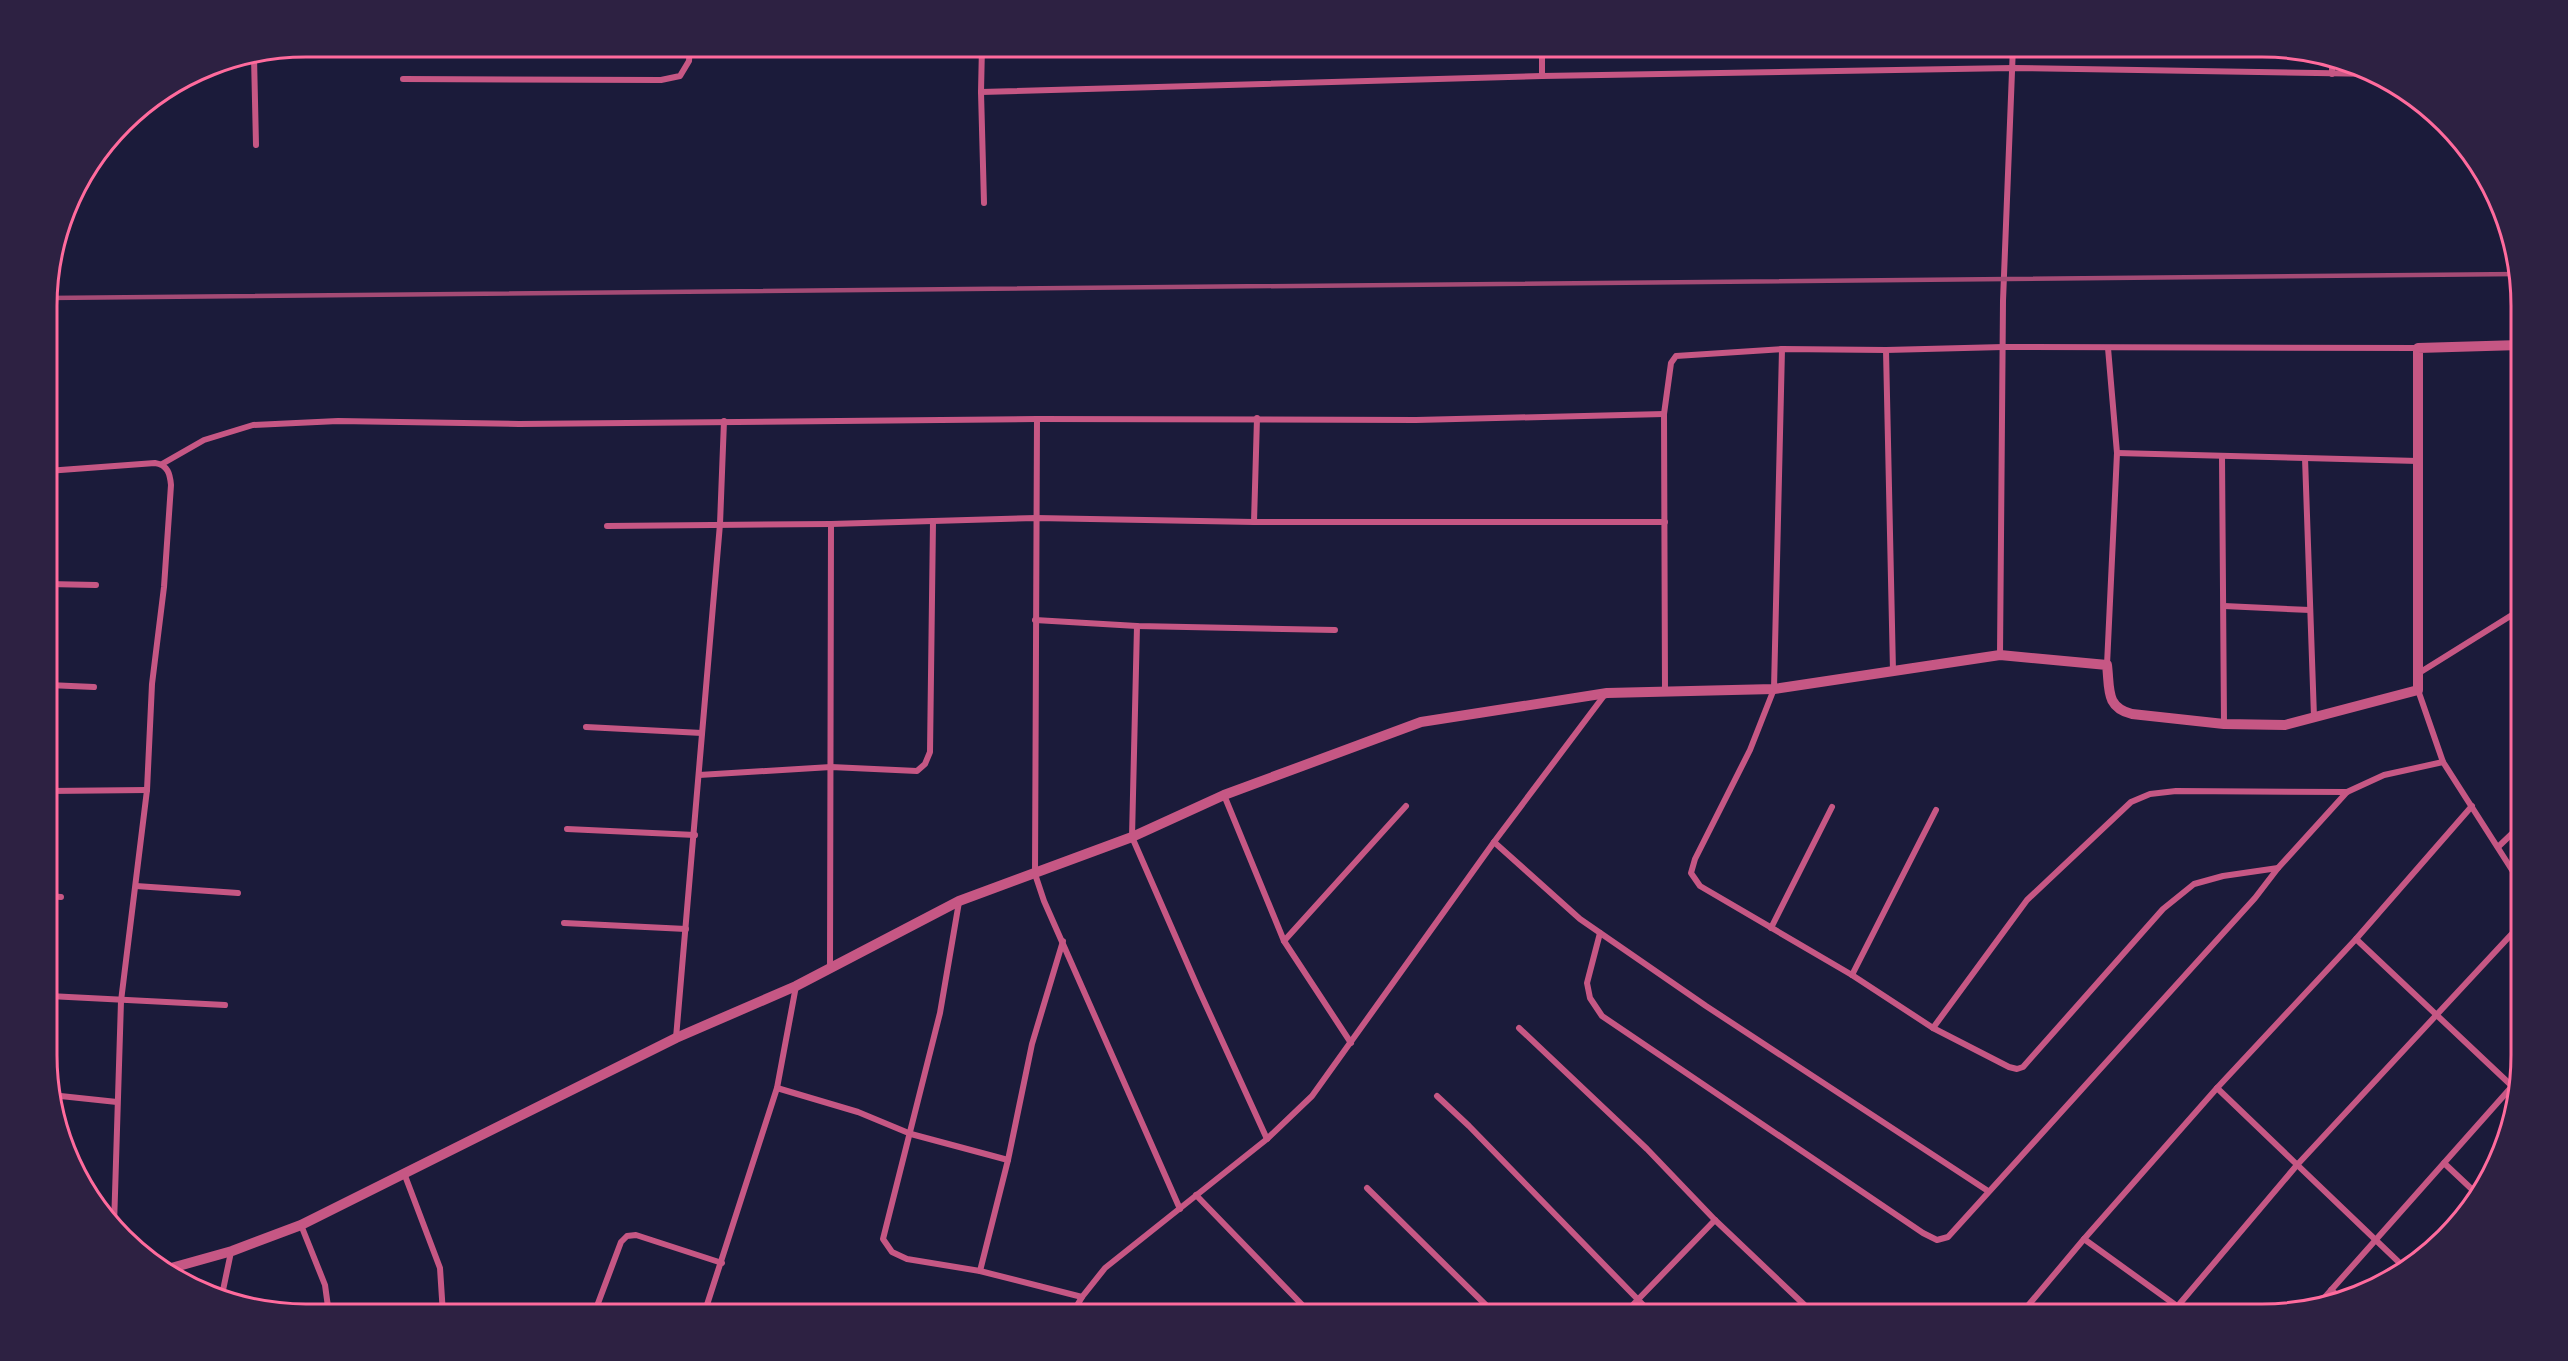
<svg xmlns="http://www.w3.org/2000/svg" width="2568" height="1361" font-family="Quicksand,sans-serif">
	<rect width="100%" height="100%" fill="#1b1b3a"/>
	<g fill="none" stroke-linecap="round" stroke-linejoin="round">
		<g stroke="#c65784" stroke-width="6">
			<path d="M 982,46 L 981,92 L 1542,76 L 2013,68 L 2377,74"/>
			<path d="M 1542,46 L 1542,76"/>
			<path d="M 254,57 L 256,145"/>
			<path d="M 2332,74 L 2332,63"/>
			<path d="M 403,79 L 661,80 L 680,76 L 689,61 L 690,46"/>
			<path d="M 981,92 L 984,203"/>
			<path d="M 1782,349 L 1774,689 L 1750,750 L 1695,859 L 1691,873 L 1700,886 L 1852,975 L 1933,1028 L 2009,1067 L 2017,1069 L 2023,1067 L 2163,909 L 2194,884 L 2223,876 L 2278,868"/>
			<path d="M 1886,350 L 1893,671"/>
			<path d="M 1037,419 L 1035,874 L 1044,901 L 1180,1209"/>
			<path d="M 2117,453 L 2418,461"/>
			<path d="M 2222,456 L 2224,724"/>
			<path d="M 2305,458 L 2314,717"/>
			<path d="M 162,464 L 204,440 L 253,425 L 338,421 L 519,424 L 1037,419 L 1416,420 L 1664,414"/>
			<path d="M 47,471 L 155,463 C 168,465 170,474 171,485 L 164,587 L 152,684 L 147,790 L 121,1001 L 114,1226"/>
			<path d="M 1254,522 L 1257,418"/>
			<path d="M 607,526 L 831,524 L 1036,518 L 1254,522 L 1665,522"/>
			<path d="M 48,584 L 96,585"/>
			<path d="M 2224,606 L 2310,610"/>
			<path d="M 1035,620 L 1137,626 L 1335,630"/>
			<path d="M 1137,626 L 1132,837 L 1198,988 L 1267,1139"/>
			<path d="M 2000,655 L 2003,301 L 2013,46"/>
			<path d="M 2107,665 L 2117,453 L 2108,348"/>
			<path d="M 2419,673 L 2520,610"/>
			<path d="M 48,685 L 94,687"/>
			<path d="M 2418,690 L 2443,762 L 2521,884"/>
			<path d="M 1665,691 L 1664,414 L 1671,363 L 1676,356 L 1782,349 L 1886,350 L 2003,347 L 2418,348"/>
			<path d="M 586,727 L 702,733"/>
			<path d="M 699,775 L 831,767 L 917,771 L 925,764 L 930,752 L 933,521"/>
			<path d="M 48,791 L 147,790"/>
			<path d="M 1224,795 L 1284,941 L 1351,1043"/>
			<path d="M 567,829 L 695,835"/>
			<path d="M 1494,842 L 1580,919 L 1706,1006 L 1988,1191"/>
			<path d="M 2498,847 L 2521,825"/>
			<path d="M 136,886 L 238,893"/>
			<path d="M 48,896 L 61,897"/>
			<path d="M 959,902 L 940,1013 L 883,1239 L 892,1252 L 907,1259 L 980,1271 L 1082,1297"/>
			<path d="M 564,923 L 686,929"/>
			<path d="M 1771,928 L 1832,807"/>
			<path d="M 1600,933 L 1587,983 L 1590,998 L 1602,1016 L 1923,1233 L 1937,1240 L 1948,1237 L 2255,898 L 2278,868 L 2347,792 L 2384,775 L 2443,762"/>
			<path d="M 2356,939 L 2513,1087"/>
			<path d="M 1284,941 L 1406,806"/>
			<path d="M 830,969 L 831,524"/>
			<path d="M 1852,975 L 1936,810"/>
			<path d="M 49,996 L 225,1005"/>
			<path d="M 1519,1028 L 1647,1149 L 1715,1220 L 1814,1314"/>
			<path d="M 1933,1028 L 2027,900 L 2131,802 L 2150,794 L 2176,791 L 2347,792"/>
			<path d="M 676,1038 L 720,524 L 724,421"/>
			<path d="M 777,1088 L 858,1112 L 911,1134 L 1008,1160"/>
			<path d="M 2217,1088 L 2407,1270"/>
			<path d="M 51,1095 L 117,1102"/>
			<path d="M 1437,1096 L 1469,1126 L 1652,1314"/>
			<path d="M 2444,1163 L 2478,1195"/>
			<path d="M 404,1173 L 440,1268 L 443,1314"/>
			<path d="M 1367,1188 L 1495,1314"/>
			<path d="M 1196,1195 L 1311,1314"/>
			<path d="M 301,1225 L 325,1285 L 329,1314"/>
			<path d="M 2084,1239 L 2188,1314"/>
			<path d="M 980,1271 L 1008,1160 L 1032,1044 L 1063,941"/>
			<path d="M 2331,1290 L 2345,1301"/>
			<path d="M 222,1295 L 231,1252"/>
			<path d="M 2317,1306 L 2515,1083"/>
			<path d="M 594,1314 L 621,1242 L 627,1236 L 636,1235 L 722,1263"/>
			<path d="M 704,1314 L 777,1088 L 796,986"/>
			<path d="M 1072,1314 L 1082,1297 L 1105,1268 L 1267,1139 L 1312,1096 L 1494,842 L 1606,693"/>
			<path d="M 1624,1314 L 1715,1220"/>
			<path d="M 2021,1314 L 2084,1239 L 2217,1088 L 2356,939 L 2472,806"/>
			<path d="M 2171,1314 L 2297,1165 L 2521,924"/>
		</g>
		<path stroke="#c65784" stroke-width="10" d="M 164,1270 L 232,1251 L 301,1225 L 676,1038 L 796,986 L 959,901 L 1132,837 L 1224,795 L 1421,722 L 1607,693 L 1774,689 L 2000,655 L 2107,665 C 2110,689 2105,707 2132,714 L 2224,724 L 2285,725 L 2418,690 L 2418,348 L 2520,345"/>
		<path stroke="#a44b75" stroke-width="4.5" d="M 47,298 L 2519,274"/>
	</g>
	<path d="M0 0H2568V1361H0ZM306 57H2262A249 249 0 0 1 2511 306V1055A249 249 0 0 1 2262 1304H306A249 249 0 0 1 57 1055V306A249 249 0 0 1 306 57Z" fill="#2d2142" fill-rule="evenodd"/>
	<path fill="none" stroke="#ff6b9d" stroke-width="3" d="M306 57H2262A249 249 0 0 1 2511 306V1055A249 249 0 0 1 2262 1304H306A249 249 0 0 1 57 1055V306A249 249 0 0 1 306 57Z"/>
</svg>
